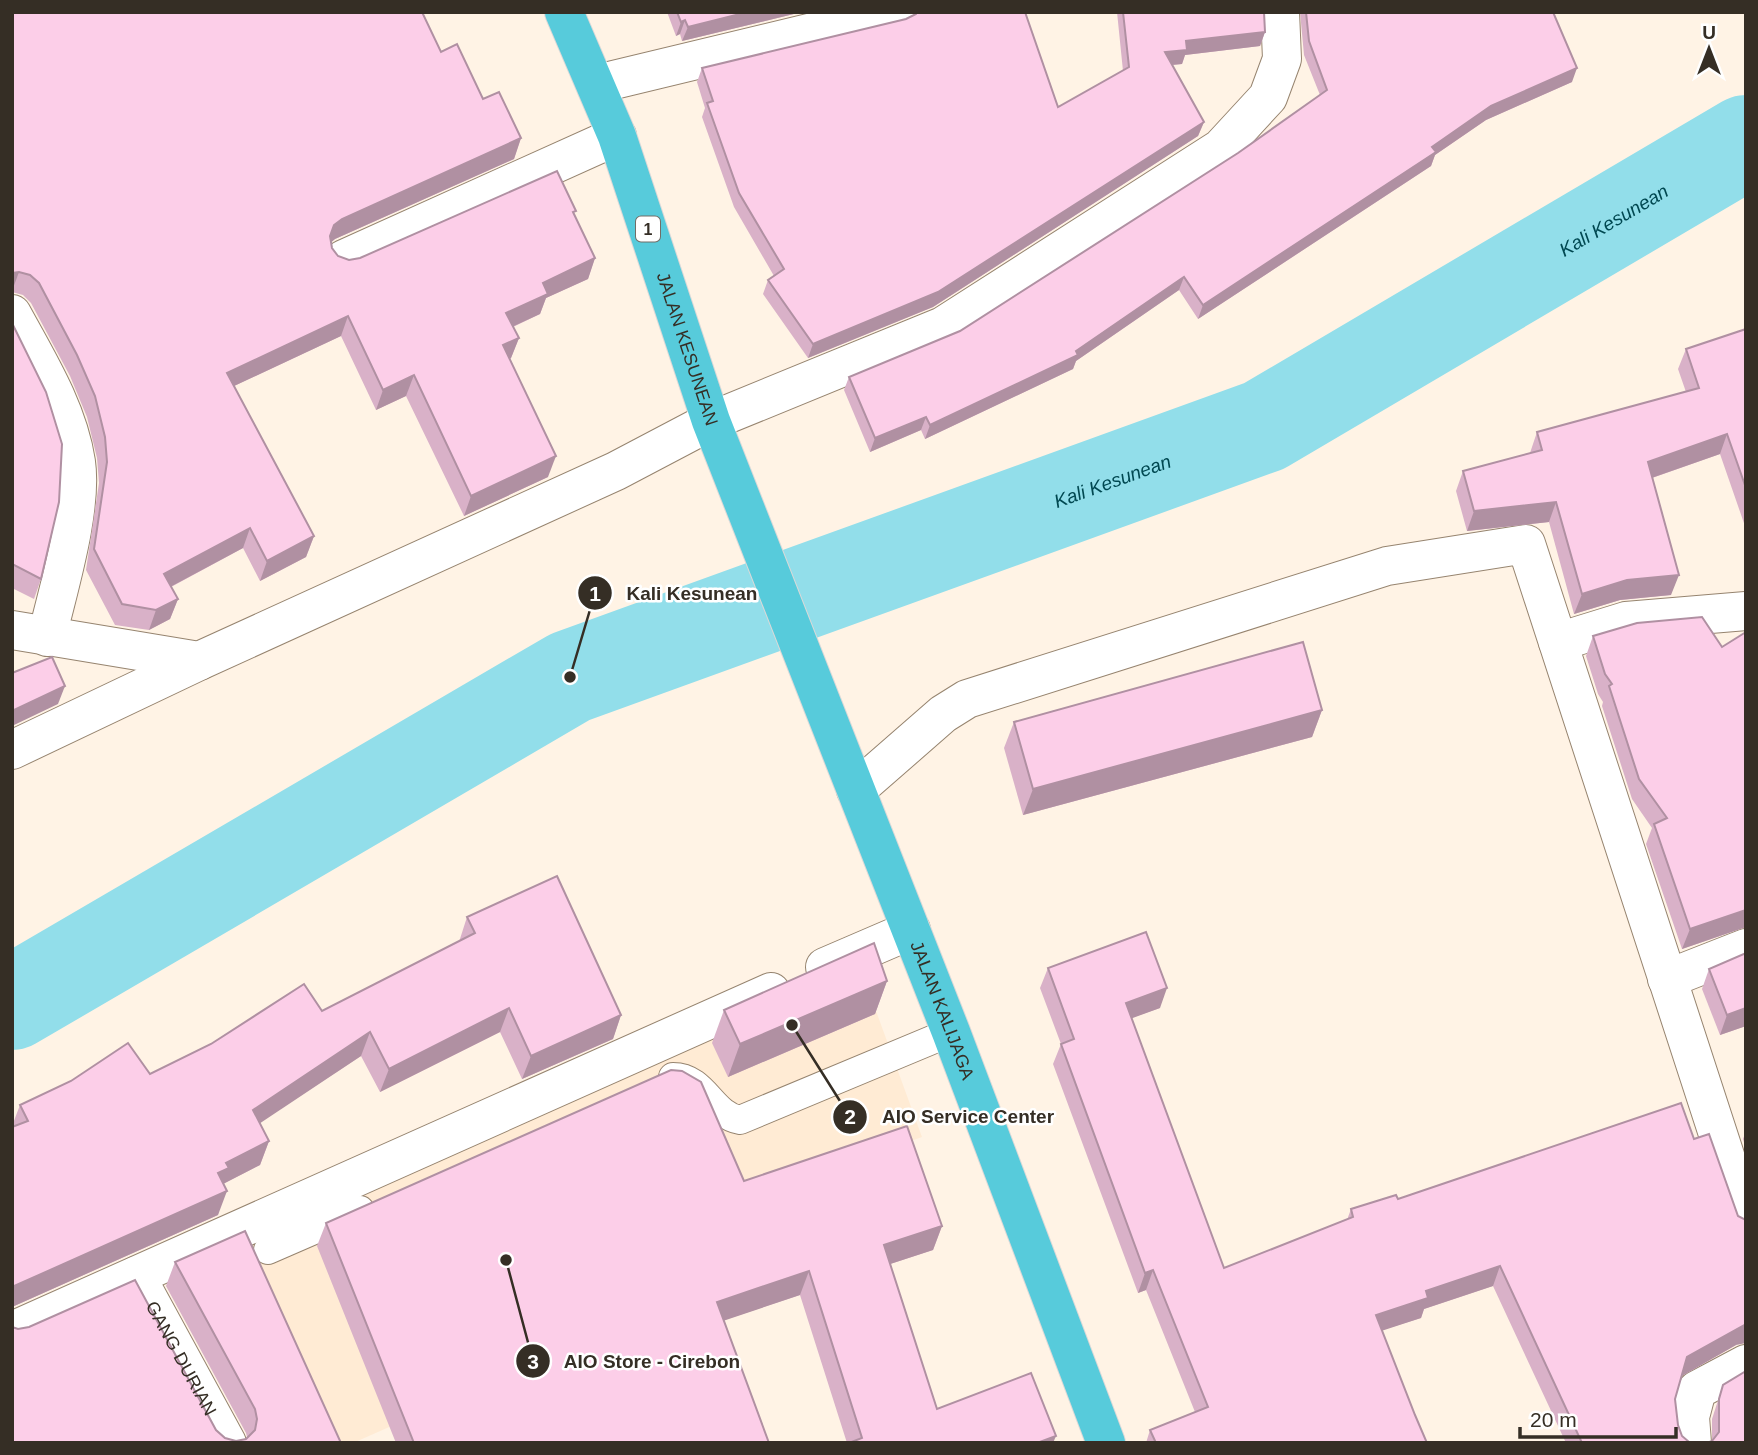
<svg xmlns="http://www.w3.org/2000/svg" width="1758" height="1455" font-family="Arial,sans-serif">
	<rect width="100%" height="100%" fill="#fff3e5"/>
	<path fill="#ffebd4" d="M 860,967 L 922,1137 L 679,1224 L 396,1424 L 353,1443 L 256,1443 L 186,1274 Z"/>
	<g fill="none" stroke-linecap="round" stroke-linejoin="round">
		<path stroke="#92deea" stroke-width="94" id="s1" d="M 12,1003 L 570,677 L 1264,426 L 1746,142"/>
		<defs>
			<g id="service">
				<path d="M 673,1077 C 705,1077 711,1115 740,1120 L 951,1032"/>
				<path d="M 268,1250 L 360,1210"/>
			</g>
			<g id="minor">
				<path d="M 597,84 L 896,12"/>
				<path d="M 344,259 L 617,136"/>
				<path d="M 12,314 C 37,360 68,409 76,462 C 83,510 58,589 47,637"/>
				<path d="M 12,630 L 199,661 L 616,471 L 711,421 L 943,326 L 1221,148 L 1268,97 L 1282,59 L 1280,12"/>
				<path d="M 1558,642 L 1626,621 L 1746,611"/>
				<path d="M 12,750 L 199,661"/>
				<path d="M 856,790 L 943,714 L 967,699 L 1387,566 L 1526,544 L 1746,1220"/>
				<path d="M 825,967 L 911,930"/>
				<path d="M 1667,979 L 1746,948"/>
				<path id="s2" d="M 136,1276 L 227,1443"/>
				<path d="M 12,1331 L 771,992"/>
				<path d="M 1692,1443 L 1690,1417 L 1697,1390 L 1746,1364"/>
			</g>
			<g id="trunk">
				<path id="s3" d="M 564,12 L 617,136 L 711,421 L 951,1032 L 1106,1443"/>
			</g>
		</defs>
		<use href="#service" stroke="#96846f" stroke-width="30"/>
		<use href="#minor" stroke="#96846f" stroke-width="40"/>
		<use href="#trunk" stroke="#dbd9d8" stroke-width="40"/>
		<use href="#service" stroke="#fff" stroke-width="28"/>
		<use href="#minor" stroke="#fff" stroke-width="38"/>
		<use href="#trunk" stroke="#57cbdb" stroke-width="38"/>
	</g>
	<g fill="#d9b1c8">
		<path d="M 12,12 L 441,52 L 521,138 L 514,159 L 335,239 L 331,242 L 332,248 L 338,256 L 349,260 L 575,216 L 595,258 L 588,279 L 546,298 L 540,314 L 513,327 L 519,338 L 511,358 L 510,359 L 548,477 L 464,516 L 406,396 L 376,410 L 341,336 L 234,386 L 314,536 L 306,557 L 260,581 L 243,548 L 171,587 L 178,599 L 170,619 L 149,630 L 115,625 L 86,570 L 99,483 L 97,458 L 87,417 L 70,376 L 31,303 L 23,295 L 12,292 Z"/>
		<path d="M 667,12 L 802,12 L 682,41 L 680,34 L 676,36 Z"/>
		<path d="M 1117,12 L 1264,12 L 1265,32 L 1260,46 L 1185,55 L 1182,64 L 1172,65 L 1204,122 L 1198,136 L 933,307 L 808,358 L 763,294 L 768,280 L 774,276 L 734,207 L 702,117 L 705,108 L 697,82 L 702,68 L 1058,107 L 1123,71 Z"/>
		<path d="M 1300,12 L 1553,12 L 1572,82 L 1486,120 L 1435,155 L 1431,166 L 1198,319 L 1179,290 L 1076,361 L 1073,369 L 925,439 L 921,430 L 870,452 L 844,390 L 849,377 L 960,331 L 1238,153 L 1320,95 L 1304,55 Z"/>
		<path d="M 12,323 L 41,579 L 34,599 L 12,588 Z"/>
		<path d="M 1746,329 L 1746,529 L 1720,454 L 1652,478 L 1671,595 L 1620,600 L 1574,614 L 1549,522 L 1467,531 L 1456,491 L 1463,471 L 1530,453 L 1537,432 L 1686,392 L 1678,369 L 1686,349 Z"/>
		<path d="M 1593,636 L 1722,647 L 1746,927 L 1682,949 L 1646,844 L 1652,828 L 1632,799 L 1602,706 L 1603,702 L 1598,694 L 1586,656 Z"/>
		<path d="M 1322,710 L 1312,737 L 1023,815 L 1004,748 L 1014,722 Z"/>
		<path d="M 467,917 L 621,1015 L 613,1039 L 522,1079 L 500,1032 L 380,1092 L 361,1056 L 259,1123 L 269,1141 L 260,1165 L 223,1184 L 218,1215 L 12,1307 L 12,1126 L 20,1105 L 150,1074 L 322,1011 L 459,942 Z"/>
		<path d="M 1048,968 L 1160,1008 L 1131,1018 L 1224,1268 L 1347,1220 L 1351,1209 L 1694,1139 L 1738,1216 L 1736,1345 L 1682,1376 L 1675,1399 L 1678,1425 L 1682,1436 L 1689,1442 L 1691,1443 L 1566,1443 L 1493,1286 L 1424,1309 L 1421,1318 L 1382,1330 L 1415,1415 L 1427,1443 L 1146,1443 L 1150,1430 L 1195,1412 L 1146,1290 L 1138,1293 L 1053,1064 L 1061,1044 L 1040,988 Z"/>
		<path d="M 1709,969 L 1746,1026 L 1720,1035 L 1702,989 Z"/>
		<path d="M 887,981 L 875,1014 L 728,1077 L 712,1043 L 724,1010 Z"/>
		<path d="M 1746,1131 L 1746,1149 L 1743,1139 Z"/>
		<path d="M 744,1181 L 942,1226 L 933,1250 L 890,1264 L 937,1409 L 1053,1443 L 847,1443 L 800,1295 L 724,1320 L 769,1443 L 396,1443 L 317,1246 L 326,1223 Z"/>
		<path d="M 175,1262 L 341,1443 L 12,1443 L 216,1430 L 225,1438 L 236,1441 L 246,1439 L 247,1437 L 246,1433 L 166,1286 Z"/>
		<path d="M 1723,1385 L 1746,1443 L 1712,1441 L 1712,1419 Z"/>
	</g>
	<g fill="#b090a2">
		<path d="M 748,12 L 802,12 L 682,41 L 688,27 Z"/>
		<path d="M 685,20 L 680,34 L 676,36 L 681,22 Z"/>
		<path d="M 1265,32 L 1260,46 L 1185,55 L 1182,64 L 1160,66 L 1165,52 L 1186,41 Z"/>
		<path d="M 1577,68 L 1572,82 L 1486,120 L 1435,155 L 1431,166 L 1198,319 L 1203,305 L 1491,106 Z"/>
		<path d="M 1204,122 L 1198,136 L 933,307 L 808,358 L 813,344 Z"/>
		<path d="M 521,138 L 514,159 L 335,239 L 327,246 L 334,225 L 342,219 Z"/>
		<path d="M 595,258 L 588,279 L 546,298 L 540,314 L 499,333 L 506,313 L 543,283 Z"/>
		<path d="M 19,272 L 12,291 L 12,273 Z"/>
		<path d="M 1184,277 L 1179,290 L 1076,361 L 1073,369 L 925,439 L 930,425 L 1076,351 Z"/>
		<path d="M 348,316 L 341,336 L 219,393 L 227,373 Z"/>
		<path d="M 519,338 L 511,358 L 495,365 L 503,345 Z"/>
		<path d="M 414,375 L 406,396 L 376,410 L 383,390 Z"/>
		<path d="M 926,417 L 921,430 L 870,452 L 875,438 Z"/>
		<path d="M 1727,434 L 1720,454 L 1640,482 L 1648,462 Z"/>
		<path d="M 556,456 L 548,477 L 464,516 L 471,496 Z"/>
		<path d="M 1556,502 L 1549,522 L 1467,531 L 1474,511 Z"/>
		<path d="M 250,528 L 243,548 L 157,594 L 164,574 Z"/>
		<path d="M 314,536 L 306,557 L 260,581 L 267,561 Z"/>
		<path d="M 1679,575 L 1671,595 L 1620,600 L 1574,614 L 1582,594 L 1627,580 Z"/>
		<path d="M 178,599 L 170,619 L 149,630 L 156,610 Z"/>
		<path d="M 65,686 L 58,704 L 12,726 L 12,711 Z"/>
		<path d="M 1322,710 L 1312,737 L 1023,815 L 1033,789 Z"/>
		<path d="M 1746,910 L 1746,927 L 1682,949 L 1690,929 Z"/>
		<path d="M 887,981 L 875,1014 L 728,1077 L 740,1044 Z"/>
		<path d="M 1167,988 L 1160,1008 L 1119,1023 L 1126,1003 Z"/>
		<path d="M 509,1008 L 500,1032 L 380,1092 L 389,1069 Z"/>
		<path d="M 1746,1008 L 1746,1026 L 1720,1035 L 1727,1015 Z"/>
		<path d="M 621,1015 L 613,1039 L 522,1079 L 531,1056 Z"/>
		<path d="M 370,1032 L 361,1056 L 244,1134 L 253,1110 Z"/>
		<path d="M 269,1141 L 260,1165 L 223,1184 L 218,1173 L 226,1163 Z"/>
		<path d="M 227,1191 L 218,1215 L 12,1307 L 12,1287 Z"/>
		<path d="M 942,1226 L 933,1250 L 875,1269 L 884,1245 Z"/>
		<path d="M 1500,1266 L 1493,1286 L 1424,1309 L 1421,1318 L 1369,1335 L 1376,1315 L 1426,1291 Z"/>
		<path d="M 1153,1270 L 1146,1290 L 1138,1293 L 1145,1273 Z"/>
		<path d="M 809,1271 L 800,1295 L 708,1326 L 717,1302 Z"/>
		<path d="M 1746,1324 L 1746,1343 L 1736,1345 L 1680,1377 L 1687,1357 Z"/>
		<path d="M 1056,1436 L 1053,1443 L 1037,1443 Z"/>
	</g>
	<g fill="#fccee8" stroke="#b090a2" stroke-width="2">
		<path d="M 12,12 L 422,12 L 441,52 L 457,44 L 483,99 L 499,92 L 521,138 L 342,219 L 334,225 L 330,236 L 332,248 L 338,256 L 349,260 L 360,258 L 557,171 L 576,211 L 573,212 L 595,258 L 543,283 L 548,294 L 506,313 L 519,338 L 503,345 L 556,456 L 471,496 L 414,375 L 383,390 L 348,316 L 227,373 L 314,536 L 267,561 L 250,528 L 164,574 L 178,599 L 156,610 L 122,604 L 94,549 L 107,462 L 105,437 L 95,396 L 77,355 L 39,283 L 30,275 L 19,272 L 12,273 Z"/>
		<path d="M 677,12 L 748,12 L 688,27 L 685,20 L 681,22 Z"/>
		<path d="M 917,12 L 1025,12 L 1058,107 L 1129,67 L 1123,12 L 1264,12 L 1265,32 L 1186,41 L 1187,50 L 1165,52 L 1204,122 L 938,292 L 813,344 L 768,280 L 784,269 L 739,193 L 707,103 L 713,101 L 702,68 L 906,19 L 916,14 Z"/>
		<path d="M 1306,12 L 1553,12 L 1577,68 L 1491,106 L 1432,147 L 1436,152 L 1203,305 L 1184,277 L 1076,351 L 1078,355 L 930,425 L 926,417 L 875,438 L 849,377 L 960,331 L 1238,153 L 1327,90 L 1309,41 Z"/>
		<path d="M 12,323 L 46,392 L 62,444 L 59,502 L 41,579 L 12,564 Z"/>
		<path d="M 1746,329 L 1746,488 L 1727,434 L 1648,462 L 1679,575 L 1627,580 L 1582,594 L 1556,502 L 1474,511 L 1463,471 L 1542,450 L 1537,432 L 1699,388 L 1686,349 Z"/>
		<path d="M 1702,617 L 1722,647 L 1746,632 L 1746,910 L 1690,929 L 1654,824 L 1667,818 L 1639,779 L 1609,686 L 1612,684 L 1605,674 L 1593,636 L 1637,623 Z"/>
		<path d="M 1303,642 L 1322,710 L 1033,789 L 1014,722 Z"/>
		<path d="M 52,657 L 65,686 L 12,711 L 12,673 Z"/>
		<path d="M 557,876 L 621,1015 L 531,1056 L 509,1008 L 389,1069 L 370,1032 L 253,1110 L 269,1141 L 226,1163 L 229,1168 L 218,1173 L 227,1191 L 12,1287 L 12,1127 L 28,1121 L 20,1105 L 71,1081 L 128,1043 L 150,1074 L 211,1044 L 304,984 L 322,1011 L 475,933 L 467,917 Z"/>
		<path d="M 1146,932 L 1167,988 L 1126,1003 L 1224,1268 L 1353,1217 L 1351,1209 L 1396,1195 L 1398,1199 L 1681,1103 L 1694,1139 L 1709,1134 L 1738,1216 L 1746,1220 L 1746,1324 L 1687,1357 L 1675,1399 L 1678,1425 L 1682,1436 L 1689,1442 L 1691,1443 L 1582,1443 L 1500,1266 L 1426,1291 L 1428,1298 L 1376,1315 L 1415,1415 L 1427,1443 L 1156,1443 L 1150,1430 L 1208,1407 L 1153,1270 L 1145,1273 L 1061,1044 L 1074,1039 L 1048,968 Z"/>
		<path d="M 874,943 L 887,981 L 740,1044 L 724,1010 Z"/>
		<path d="M 1746,953 L 1746,1008 L 1727,1015 L 1709,969 Z"/>
		<path d="M 671,1070 L 682,1071 L 701,1082 L 744,1181 L 907,1126 L 942,1226 L 884,1245 L 937,1409 L 1031,1373 L 1056,1436 L 1037,1443 L 849,1443 L 862,1438 L 809,1271 L 717,1302 L 769,1443 L 414,1443 L 326,1223 Z"/>
		<path d="M 245,1231 L 341,1443 L 12,1443 L 12,1327 L 18,1329 L 29,1327 L 135,1280 L 216,1430 L 225,1438 L 236,1441 L 246,1439 L 255,1430 L 257,1419 L 255,1409 L 175,1262 Z"/>
		<path d="M 1746,1371 L 1746,1443 L 1707,1443 L 1712,1441 L 1719,1432 L 1719,1399 L 1723,1385 Z"/>
	</g>
	<g text-anchor="middle" stroke-width="5" stroke-linejoin="round" paint-order="stroke">
		<rect fill="#fff" stroke="#726d66" stroke-width="2" x="636" y="216.5" width="24" height="25" rx="5"/>
		<g font-size="16" font-weight="bold" fill="#352e25">
			<text x="648" y="235">1</text>
		</g>
		<g font-size="18" fill="#352e25" stroke="#fff">
			<text dy="6" stroke="none"><textPath href="#s3" startOffset="359">JALAN KESUNEAN</textPath></text>
			<text dy="6" stroke="none"><textPath href="#s3" startOffset="1068">JALAN KALIJAGA</textPath></text>
			<text dy="6" stroke="none"><textPath href="#s2" startOffset="94">GANG DURIAN</textPath></text>
		</g>
		<g font-size="19" font-style="italic" fill="#004851" stroke="#fff">
			<text dy="7" stroke="none"><textPath href="#s1" startOffset="1790">Kali Kesunean</textPath></text>
			<text dy="7" stroke="none"><textPath href="#s1" startOffset="1223">Kali Kesunean</textPath></text>
		</g>
	</g>
	<path fill="none" stroke="#352e25" stroke-width="2.5" d="M570 677L595 593M792 1025L850 1117M506 1260L533 1361"/>
	<g fill="#352e25" stroke="#fff" stroke-width="2.5">
		<circle cx="570" cy="677" r="7"/>
		<circle cx="792" cy="1025" r="7"/>
		<circle cx="506" cy="1260" r="7"/>
		<circle cx="595" cy="593" r="18"/>
		<circle cx="850" cy="1117" r="18"/>
		<circle cx="533" cy="1361" r="18"/>
	</g>
	<g font-size="21" text-anchor="middle" font-weight="bold" fill="#fff">
		<text x="595" y="601">1</text>
		<text x="850" y="1124">2</text>
		<text x="533" y="1369">3</text>
	</g>
	<g font-size="19" text-anchor="middle" font-weight="bold" fill="#352e25" stroke="#fff" stroke-width="5" stroke-linejoin="round" paint-order="stroke">
		<text x="692" y="600">Kali Kesunean</text>
		<text x="968" y="1123">AIO Service Center</text>
		<text x="652" y="1368">AIO Store - Cirebon</text>
	</g>
	<rect width="1758" height="1455" fill="none" stroke="#352e25" stroke-width="28"/>
	<g transform="translate(1709 49)" stroke="#ffffff" stroke-width="5" paint-order="stroke">
	<path d="M0-5L12 26L0 18L-12 26Z" fill="#352e25"/>
	<text y="-10" font-size="19" font-weight="bold" text-anchor="middle" fill="#352e25">U</text>
	</g>
	<path d="M1520 1427v10h156v-10" fill="none" stroke="#352e25" stroke-width="3.5"/>
	<text x="1530" y="1427" font-size="21" fill="#352e25" stroke="#ffffff" stroke-width="5" paint-order="stroke">20 m</text>
</svg>
